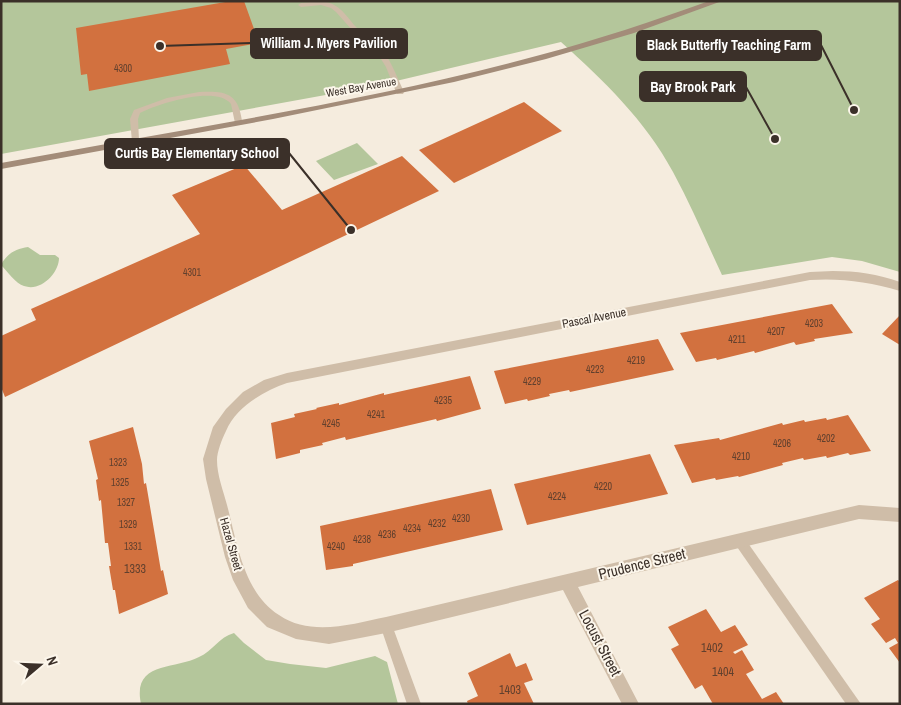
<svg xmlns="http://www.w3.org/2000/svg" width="901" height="705" font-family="'Archivo Narrow',sans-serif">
	<rect width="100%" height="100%" fill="#f5ecde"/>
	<g fill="#b4c69b">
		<path d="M 1,1 L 900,1 L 900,272 L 862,261 L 832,257 L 722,275 C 706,241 691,205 673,172 C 645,120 604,81 561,42 L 375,86 L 1,154 Z"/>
		<path d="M 357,143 L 378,164 L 334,180 L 316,161 Z"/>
		<path d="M 28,247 L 40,255 L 55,255 L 59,258 C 59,273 41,292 24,286 C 16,284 7,271 1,265 C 7,253 16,249 28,247 Z"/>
		<path d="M 234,633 L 244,643 L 266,660 L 290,664 L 326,668 L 375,656 L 387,662 L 398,704 L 141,704 C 132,661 174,670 199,657 C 213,651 219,637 234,633 Z"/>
	</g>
	<g fill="#d2713f">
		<path d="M 231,1 L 244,1 L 259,43 L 226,49 L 230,64 L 89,91 L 87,74 L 81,75 L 76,28 Z"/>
		<path d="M 524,102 L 562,131 L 454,183 L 419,150 Z"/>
		<path d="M 402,156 L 439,191 L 5,397 L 1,387 L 1,336 L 36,320 L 31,309 L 200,234 L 172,195 L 244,165 L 282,210 Z"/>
		<path d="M 832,304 L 853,333 L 814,339 L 815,341 L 796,345 L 794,342 L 755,353 L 754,351 L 717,360 L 716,358 L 696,362 L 680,333 Z"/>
		<path d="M 900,315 L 900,345 L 882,334 Z"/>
		<path d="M 658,339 L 674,370 L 570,392 L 569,390 L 549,394 L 550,396 L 528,401 L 527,399 L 505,404 L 494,371 Z"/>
		<path d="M 470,376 L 481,409 L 437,421 L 436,419 L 346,440 L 345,437 L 322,443 L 323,445 L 300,450 L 300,453 L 276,459 L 271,423 L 295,417 L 294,414 L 317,409 L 316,408 L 339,403 L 339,405 L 384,393 L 384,395 Z"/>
		<path d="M 848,415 L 871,451 L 850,455 L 848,453 L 827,458 L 826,456 L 804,460 L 803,458 L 782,463 L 783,465 L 739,477 L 738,476 L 716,480 L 715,478 L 692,483 L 674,445 L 719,438 L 720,440 L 782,423 L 783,425 L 804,420 L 805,422 L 826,418 L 827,420 Z"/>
		<path d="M 133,427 L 142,464 L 144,484 L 146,483 L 161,571 L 163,570 L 168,594 L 119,614 L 115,590 L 113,590 L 109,566 L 111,566 L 108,543 L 105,543 L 101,500 L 99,501 L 96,480 L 98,479 L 89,441 Z"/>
		<path d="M 650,454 L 668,494 L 527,525 L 514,484 Z"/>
		<path d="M 491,489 L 503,530 L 353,564 L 353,566 L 326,570 L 320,526 Z"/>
		<path d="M 898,580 L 900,582 L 900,663 L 889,648 L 898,643 L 895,638 L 886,643 L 871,624 L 880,619 L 864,598 Z"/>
		<path d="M 706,609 L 721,632 L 735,625 L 748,645 L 733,652 L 735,654 L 742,650 L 754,670 L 746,674 L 762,699 L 776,692 L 784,704 L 713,704 L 702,685 L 695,689 L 671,649 L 679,645 L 668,627 Z"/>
		<path d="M 510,653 L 516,667 L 526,663 L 533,680 L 524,683 L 534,704 L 468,704 L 467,701 L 478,696 L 468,673 Z"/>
	</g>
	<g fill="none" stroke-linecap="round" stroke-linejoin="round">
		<g fill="#cfbda8" fill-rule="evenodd">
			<path d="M 321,1 C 342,4 345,16 358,29 C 364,35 372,38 377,43 C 390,57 396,75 404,92 L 403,94 L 397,94 L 396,92 L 386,67 L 376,51 L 353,31 L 336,12 L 331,8 L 321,5 L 301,7 L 298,5 L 301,3 Z"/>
			<path d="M 199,92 C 225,91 238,92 242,121 L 241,123 L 235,123 L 231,104 C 216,85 158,104 140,113 L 138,119 L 139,140 L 138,142 L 132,142 L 130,119 L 134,110 L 167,98 Z"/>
			<path d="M 739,534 L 743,536 L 861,704 L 846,704 L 735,544 L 733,540 L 735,536 Z"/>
			<path d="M 386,619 L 391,620 L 392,625 L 421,704 L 407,704 L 380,625 L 381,620 Z"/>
		</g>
		<path fill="#cfbda8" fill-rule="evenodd" d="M 833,271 C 856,271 878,274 900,282 L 900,291 C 869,282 842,278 810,280 L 287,383 C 264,391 236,407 226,431 C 222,439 217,452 217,460 C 217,475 223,490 227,505 C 237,542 243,592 279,615 C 311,637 352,624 386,617 L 859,505 L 900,508 L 900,522 L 859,519 L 578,587 L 639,704 L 622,704 L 563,590 L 386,633 L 329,644 L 296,639 L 267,627 L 248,608 L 233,580 L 225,557 L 206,479 L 203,459 L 213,427 L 226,409 L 243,392 L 264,380 L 287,373 L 810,272 Z"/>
		<path fill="#a38c79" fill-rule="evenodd" d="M 709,1 L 722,1 L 634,33 L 546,59 L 454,82 L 273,119 L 1,169 L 1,163 C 181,129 363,103 540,55 C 597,40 653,21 709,1 Z"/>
	</g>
	<g text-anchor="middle" stroke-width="4" stroke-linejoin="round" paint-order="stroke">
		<g font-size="10" fill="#61402e">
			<text x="123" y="72">4300</text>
			<text x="192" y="276">4301</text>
			<text x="814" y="327">4203</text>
			<text x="776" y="335">4207</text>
			<text x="737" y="343">4211</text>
			<text x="636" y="364">4219</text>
			<text x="595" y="373">4223</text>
			<text x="532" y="385">4229</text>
			<text x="443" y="404">4235</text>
			<text x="376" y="418">4241</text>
			<text x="331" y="427">4245</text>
			<text x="826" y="442">4202</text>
			<text x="782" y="447">4206</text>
			<text x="741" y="460">4210</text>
			<text x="118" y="466">1323</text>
			<text x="120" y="486">1325</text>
			<text x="603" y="490">4220</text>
			<text x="557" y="500">4224</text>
			<text x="126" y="506">1327</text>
			<text x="461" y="522">4230</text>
			<text x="437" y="527">4232</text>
			<text x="128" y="528">1329</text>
			<text x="412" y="532">4234</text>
			<text x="387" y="538">4236</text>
			<text x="362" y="543">4238</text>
			<text x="133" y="550">1331</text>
			<text x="336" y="550">4240</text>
		</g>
		<g font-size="11" fill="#3b3029" stroke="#fcf6eb">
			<text transform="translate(361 87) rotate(-10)" y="4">West Bay Avenue</text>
		</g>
		<g font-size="12" fill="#3b3029" stroke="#fcf6eb">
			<text transform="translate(594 318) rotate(-11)" y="4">Pascal Avenue</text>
			<text transform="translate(231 544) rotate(74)" y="4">Hazel Street</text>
		</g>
		<g font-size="12" fill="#61402e">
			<text x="135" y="573">1333</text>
			<text x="712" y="652">1402</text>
			<text x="723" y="676">1404</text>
			<text x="510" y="694">1403</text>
		</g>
		<g font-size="15" fill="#3b3029" stroke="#fcf6eb">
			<text transform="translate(642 564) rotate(-14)" y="5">Prudence Street</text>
			<text transform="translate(600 643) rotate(62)" y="5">Locust Street</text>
		</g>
	</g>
	<path fill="none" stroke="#3b3029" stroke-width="2" d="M160 46L251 43M854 110L821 45M775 139L746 87M351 230L289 153"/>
	<g fill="#3b3029" stroke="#fcf6eb" stroke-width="2">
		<circle cx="160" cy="46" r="5"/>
		<circle cx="854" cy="110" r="5"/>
		<circle cx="775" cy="139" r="5"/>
		<circle cx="351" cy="230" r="5"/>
	</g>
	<g fill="#3b3029" stroke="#3b3029" stroke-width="2">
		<rect x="251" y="29" width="156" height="29" rx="5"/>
		<rect x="637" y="31" width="184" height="29" rx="5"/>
		<rect x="640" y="72" width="106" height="29" rx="5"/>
		<rect x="105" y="139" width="184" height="29" rx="5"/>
	</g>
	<g font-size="14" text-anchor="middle" font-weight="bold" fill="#fff">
		<text x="329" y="48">William J. Myers Pavilion</text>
		<text x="729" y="50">Black Butterfly Teaching Farm</text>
		<text x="693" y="92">Bay Brook Park</text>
		<text x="197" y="158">Curtis Bay Elementary School</text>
	</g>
	<rect width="901" height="705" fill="none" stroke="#3b3029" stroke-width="5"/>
	<g transform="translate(40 665) rotate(71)" stroke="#fcf6eb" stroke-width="4" paint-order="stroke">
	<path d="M0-4L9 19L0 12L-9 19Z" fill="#3b3029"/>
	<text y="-8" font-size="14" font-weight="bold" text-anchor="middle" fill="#3b3029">N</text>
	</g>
</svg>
